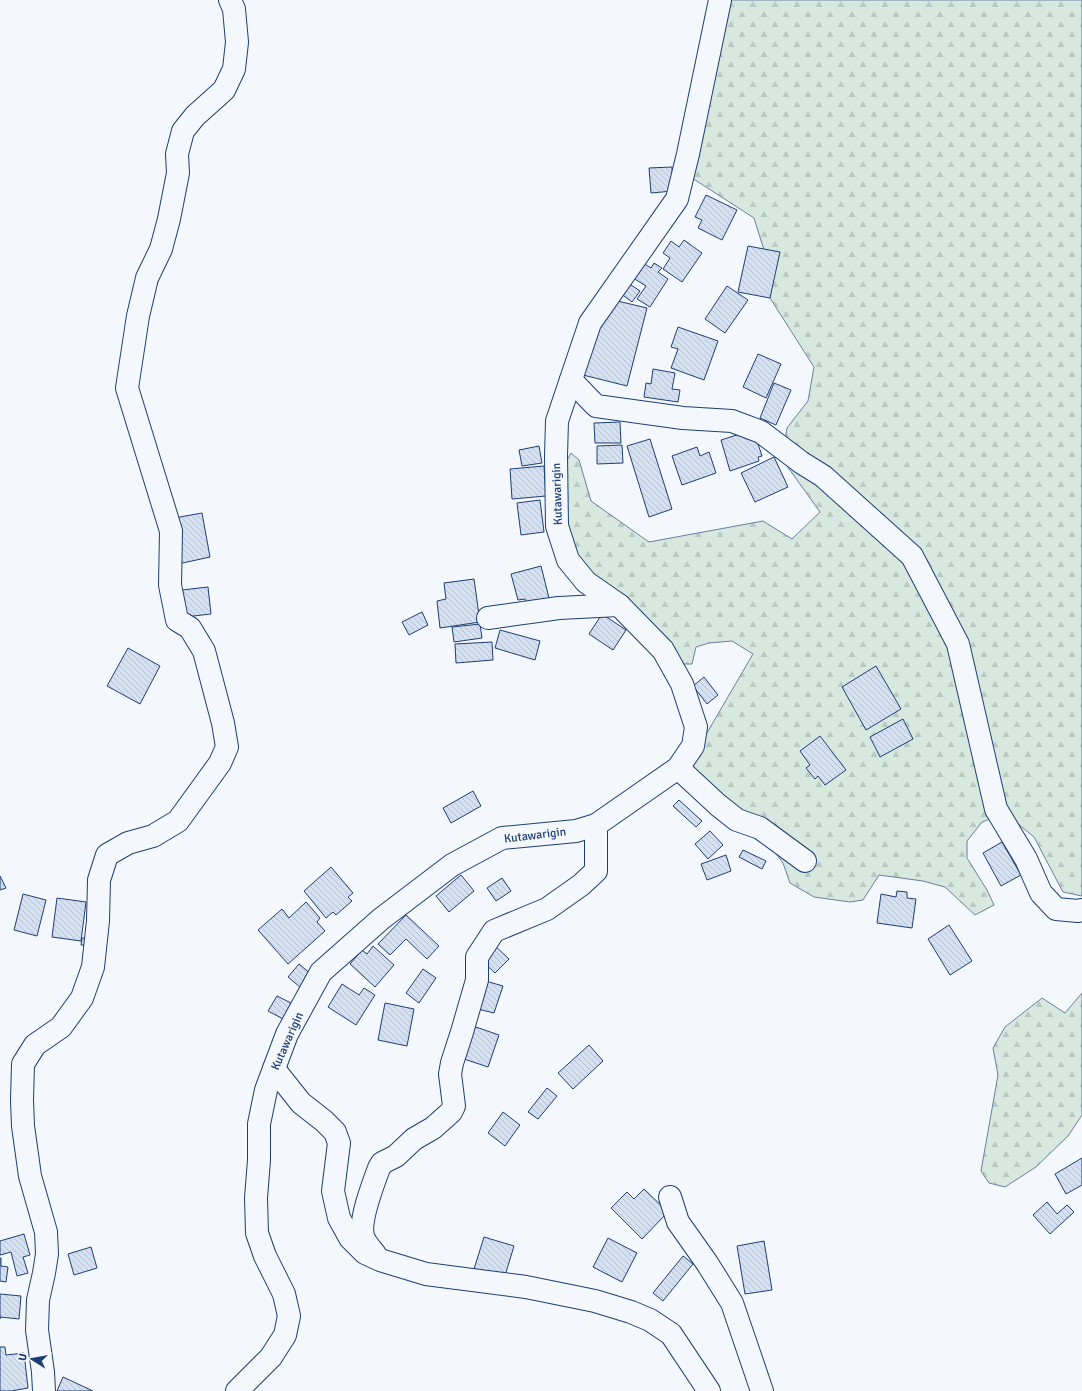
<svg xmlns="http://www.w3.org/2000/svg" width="1082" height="1391" font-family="Signika,sans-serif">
	<defs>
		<pattern id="forest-firs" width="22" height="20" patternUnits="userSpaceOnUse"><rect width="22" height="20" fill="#d7e8df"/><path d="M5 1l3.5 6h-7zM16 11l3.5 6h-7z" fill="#b8c8c3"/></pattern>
		<pattern id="building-back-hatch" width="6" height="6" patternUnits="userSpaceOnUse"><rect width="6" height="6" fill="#d5e0f0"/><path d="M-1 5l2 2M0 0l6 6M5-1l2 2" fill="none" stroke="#b6c1d1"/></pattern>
	</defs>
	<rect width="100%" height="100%" fill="#f4f7fb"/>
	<g fill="url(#forest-firs)" stroke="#687fa3">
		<path d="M 731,0 L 1082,0 L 1082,896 L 1063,892 L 1034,837 L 1005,813 L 982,822 L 967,841 L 967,858 L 987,890 L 994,905 L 975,915 L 945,887 L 923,881 L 879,875 L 863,900 L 850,902 L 814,897 L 790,883 L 783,863 L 766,840 L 687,767 L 753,654 L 732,641 L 709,643 L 696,647 L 692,664 L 683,664 L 577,559 L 567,518 L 565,464 L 571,453 L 579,460 L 591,501 L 649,542 L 763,521 L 792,539 L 820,512 L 782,459 L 787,428 L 808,401 L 814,367 L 770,298 L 769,266 L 754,218 L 692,178 Z"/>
		<path d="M 1082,993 L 1082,1115 L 1068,1136 L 1036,1167 L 1005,1187 L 989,1183 L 981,1171 L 998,1075 L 993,1048 L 1005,1027 L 1042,998 L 1065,1013 Z"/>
	</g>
	<g fill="url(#building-back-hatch)" stroke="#1d3f73">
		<path d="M 672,167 L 673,191 L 651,193 L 649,168 Z"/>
		<path d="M 706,195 L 737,210 L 722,240 L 698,228 L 702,220 L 695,217 Z"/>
		<path d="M 684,240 L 702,253 L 682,282 L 663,269 L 670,258 L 663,253 L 671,241 L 679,247 Z"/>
		<path d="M 748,246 L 780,252 L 770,298 L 738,292 Z"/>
		<path d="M 643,263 L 651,268 L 654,263 L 662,268 L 658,272 L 668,279 L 650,307 L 637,299 L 646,286 L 633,278 Z"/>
		<path d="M 628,283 L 640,291 L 632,302 L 620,293 Z"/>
		<path d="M 727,286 L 748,300 L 725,333 L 705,319 Z"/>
		<path d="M 609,299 L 647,308 L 627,386 L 583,375 L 597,322 Z"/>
		<path d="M 678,327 L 718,341 L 704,380 L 671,368 L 678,349 L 671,347 Z"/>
		<path d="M 758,354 L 781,364 L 766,398 L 743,387 Z"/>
		<path d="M 653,369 L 675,373 L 672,389 L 680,390 L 678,402 L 644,397 L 646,383 L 651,384 Z"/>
		<path d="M 774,383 L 791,390 L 776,425 L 760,418 Z"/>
		<path d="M 620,422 L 621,443 L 595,443 L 594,423 Z"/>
		<path d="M 749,431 L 755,435 L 762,456 L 758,457 L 759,461 L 730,471 L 721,440 Z"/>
		<path d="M 650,439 L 672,509 L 649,517 L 627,446 Z"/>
		<path d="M 622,445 L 623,463 L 597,464 L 597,446 Z"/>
		<path d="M 539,446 L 542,463 L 522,466 L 519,450 Z"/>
		<path d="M 697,447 L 700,456 L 709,452 L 716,473 L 682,485 L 672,456 Z"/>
		<path d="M 774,457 L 788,487 L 755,502 L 741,473 Z"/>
		<path d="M 544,466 L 546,496 L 512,499 L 510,469 Z"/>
		<path d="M 540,500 L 544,532 L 521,535 L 517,503 Z"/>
		<path d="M 202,513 L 210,557 L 178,564 L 169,519 Z"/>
		<path d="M 541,566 L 550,602 L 527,606 L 525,599 L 518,600 L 511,574 Z"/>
		<path d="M 474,579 L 480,622 L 440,628 L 437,601 L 446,599 L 444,583 Z"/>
		<path d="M 208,587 L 211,614 L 185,617 L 182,590 Z"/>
		<path d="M 422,612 L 428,625 L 409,635 L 402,622 Z"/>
		<path d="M 602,614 L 626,630 L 613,650 L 589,634 Z"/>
		<path d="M 480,624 L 482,638 L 454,642 L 452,627 Z"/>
		<path d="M 500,630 L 540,641 L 535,660 L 495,648 Z"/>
		<path d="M 492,642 L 493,660 L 456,663 L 455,644 Z"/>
		<path d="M 128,648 L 160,666 L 140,704 L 107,686 Z"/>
		<path d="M 876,666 L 901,709 L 866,730 L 842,687 Z"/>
		<path d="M 704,677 L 718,695 L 707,704 L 693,686 Z"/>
		<path d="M 903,719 L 913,739 L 880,757 L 870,737 Z"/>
		<path d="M 820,736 L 846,770 L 825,785 L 818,776 L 815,779 L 806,768 L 810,765 L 800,751 Z"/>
		<path d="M 473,791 L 481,806 L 451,823 L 443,808 Z"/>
		<path d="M 679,800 L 702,821 L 696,827 L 673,806 Z"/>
		<path d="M 710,831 L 723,845 L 708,859 L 695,844 Z"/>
		<path d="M 1002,842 L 1021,875 L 1001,886 L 983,853 Z"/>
		<path d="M 743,850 L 766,861 L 762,869 L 739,857 Z"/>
		<path d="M 726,855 L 731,871 L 707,880 L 701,864 Z"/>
		<path d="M 331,867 L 353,893 L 348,897 L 352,901 L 336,915 L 333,912 L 326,918 L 304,891 Z"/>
		<path d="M 461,875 L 474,891 L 449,912 L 436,896 Z"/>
		<path d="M 0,876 L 6,888 L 0,890 Z"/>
		<path d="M 502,878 L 511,891 L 496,901 L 487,888 Z"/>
		<path d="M 897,891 L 907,892 L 907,898 L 916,899 L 912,928 L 877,923 L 881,894 L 896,897 Z"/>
		<path d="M 23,894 L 46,900 L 37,936 L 14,930 Z"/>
		<path d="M 57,898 L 86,902 L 81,941 L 52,937 Z"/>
		<path d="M 306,902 L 320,918 L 317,922 L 325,931 L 288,964 L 258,930 L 282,909 L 289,918 Z"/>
		<path d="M 406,915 L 439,946 L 427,959 L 406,939 L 390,955 L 378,944 Z"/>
		<path d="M 949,925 L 972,961 L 950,975 L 928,939 Z"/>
		<path d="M 82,938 L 94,939 L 94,946 L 81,945 Z"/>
		<path d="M 493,944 L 509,959 L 495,973 L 479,958 Z"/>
		<path d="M 373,946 L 394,965 L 375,987 L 350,964 L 362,950 L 367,954 Z"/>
		<path d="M 299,964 L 312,975 L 300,987 L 288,977 Z"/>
		<path d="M 423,969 L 436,978 L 419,1003 L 406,993 Z"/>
		<path d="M 482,980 L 503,986 L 494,1013 L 474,1008 Z"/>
		<path d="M 342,984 L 359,995 L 364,988 L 375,995 L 356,1025 L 328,1007 Z"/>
		<path d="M 277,996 L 295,1005 L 287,1021 L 268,1011 Z"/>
		<path d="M 385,1003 L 414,1009 L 407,1046 L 378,1040 Z"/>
		<path d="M 473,1026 L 499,1035 L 488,1067 L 461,1058 Z"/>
		<path d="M 589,1045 L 603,1061 L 573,1089 L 558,1073 Z"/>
		<path d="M 547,1088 L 557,1096 L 538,1119 L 528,1112 Z"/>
		<path d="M 503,1112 L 520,1125 L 505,1146 L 488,1133 Z"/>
		<path d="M 1082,1158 L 1082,1185 L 1066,1194 L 1055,1174 Z"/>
		<path d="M 644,1189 L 668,1212 L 642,1239 L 611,1208 L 627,1192 L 634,1199 Z"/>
		<path d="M 1047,1202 L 1057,1214 L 1067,1205 L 1074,1212 L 1050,1234 L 1033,1215 Z"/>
		<path d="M 24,1234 L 30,1255 L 23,1257 L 28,1273 L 17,1276 L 11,1252 L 0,1255 L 0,1241 Z"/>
		<path d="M 484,1237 L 514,1246 L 504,1279 L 474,1269 Z"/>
		<path d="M 608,1238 L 637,1253 L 622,1282 L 593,1267 Z"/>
		<path d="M 764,1241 L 772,1290 L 745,1294 L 737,1246 Z"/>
		<path d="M 91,1247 L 97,1268 L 74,1275 L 68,1254 Z"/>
		<path d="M 683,1256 L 693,1264 L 663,1301 L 653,1293 Z"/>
		<path d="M 0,1258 L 1,1258 L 1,1266 L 8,1267 L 6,1282 L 0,1281 Z"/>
		<path d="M 0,1294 L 21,1296 L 19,1319 L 0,1317 L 0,1319 Z"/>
		<path d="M 0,1347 L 5,1347 L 6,1355 L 24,1353 L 28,1388 L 11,1391 L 0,1391 Z"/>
		<path d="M 63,1377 L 93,1391 L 57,1391 Z"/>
	</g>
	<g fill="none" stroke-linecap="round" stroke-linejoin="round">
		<defs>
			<g id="minor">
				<path d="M 571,380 L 596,406 L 683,418 L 732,421 L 761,432 L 802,463 L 823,476 L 912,556 L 958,644 L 996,809 L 1026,859 L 1041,893 L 1056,909 L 1078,911 L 1082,910"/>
				<path d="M 488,618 L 559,608 L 619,605"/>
				<path d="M 678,768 L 718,805 L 737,820 L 760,828 L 805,861"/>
				<path d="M 274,1069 L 301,1103 L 324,1121 L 335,1132 L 339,1143 L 333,1191 L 339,1218 L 350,1238 L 365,1253 L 380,1260 L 426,1274 L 526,1287 L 595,1301 L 631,1312 L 650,1320 L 671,1334 L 709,1391"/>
				<path d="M 670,1197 L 678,1222 L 707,1263 L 732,1303 L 762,1391"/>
				<path d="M 375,1254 C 371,1249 365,1243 363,1236 C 359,1221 373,1184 379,1168 L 382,1163 L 396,1156 L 414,1139 L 433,1128 L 451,1112 L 454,1106 L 450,1074 L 452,1063 L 462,1032 L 477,980 L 477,957 L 494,931 L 547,909 L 581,885 L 596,871 L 596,825"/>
				<path d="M 44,1391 L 43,1372 L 37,1330 L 38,1300 L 44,1273 L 47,1254 L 46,1232 L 30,1176 L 23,1126 L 22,1100 L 23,1064 L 35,1045 L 61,1027 L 82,998 L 93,967 L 98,921 L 99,880 L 107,855 L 128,843 L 153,836 L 178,821 L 220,763 L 227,747 L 223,723 L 204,651 L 190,628 L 177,620 L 170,585 L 171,531 L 127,388 L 138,316 L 147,278 L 161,249 L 169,219 L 178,173 L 177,154 L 183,131 L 195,116 L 224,90 L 234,69 L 237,42 L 234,9 L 230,0"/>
				<path d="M 237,1391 L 271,1357 L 285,1335 L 289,1316 L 284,1294 L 265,1256 L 257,1233 L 256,1198 L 259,1160 L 259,1124 L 266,1090 L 287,1034 L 321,972 L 381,919 L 452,865 L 502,838 L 576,831 L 596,825 L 678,768 L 693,746 L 696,727 L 682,684 L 663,650 L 619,605 L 586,582 L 568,560 L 557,526 L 556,456 L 557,421 L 590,323 L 677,199 L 688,154 L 720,0"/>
			</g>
		</defs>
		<use href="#minor" stroke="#1d3f73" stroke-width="24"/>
		<use href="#minor" stroke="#f4f7fb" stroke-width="22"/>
	</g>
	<g text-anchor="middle" stroke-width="3" stroke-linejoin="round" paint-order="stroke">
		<g font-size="12" fill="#1d3f73" stroke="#f4f7fb">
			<text transform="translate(557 494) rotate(-92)" y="4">Kutawarigin</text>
			<text transform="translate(535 835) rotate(-7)" y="4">Kutawarigin</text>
			<text transform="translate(287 1041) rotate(-66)" y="4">Kutawarigin</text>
		</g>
	</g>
	<g transform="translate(32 1359) rotate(281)" stroke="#f4f7fb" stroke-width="3" paint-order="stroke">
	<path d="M0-3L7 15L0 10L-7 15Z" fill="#1d3f73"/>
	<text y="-6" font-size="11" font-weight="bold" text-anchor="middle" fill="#1d3f73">U</text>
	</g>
</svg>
